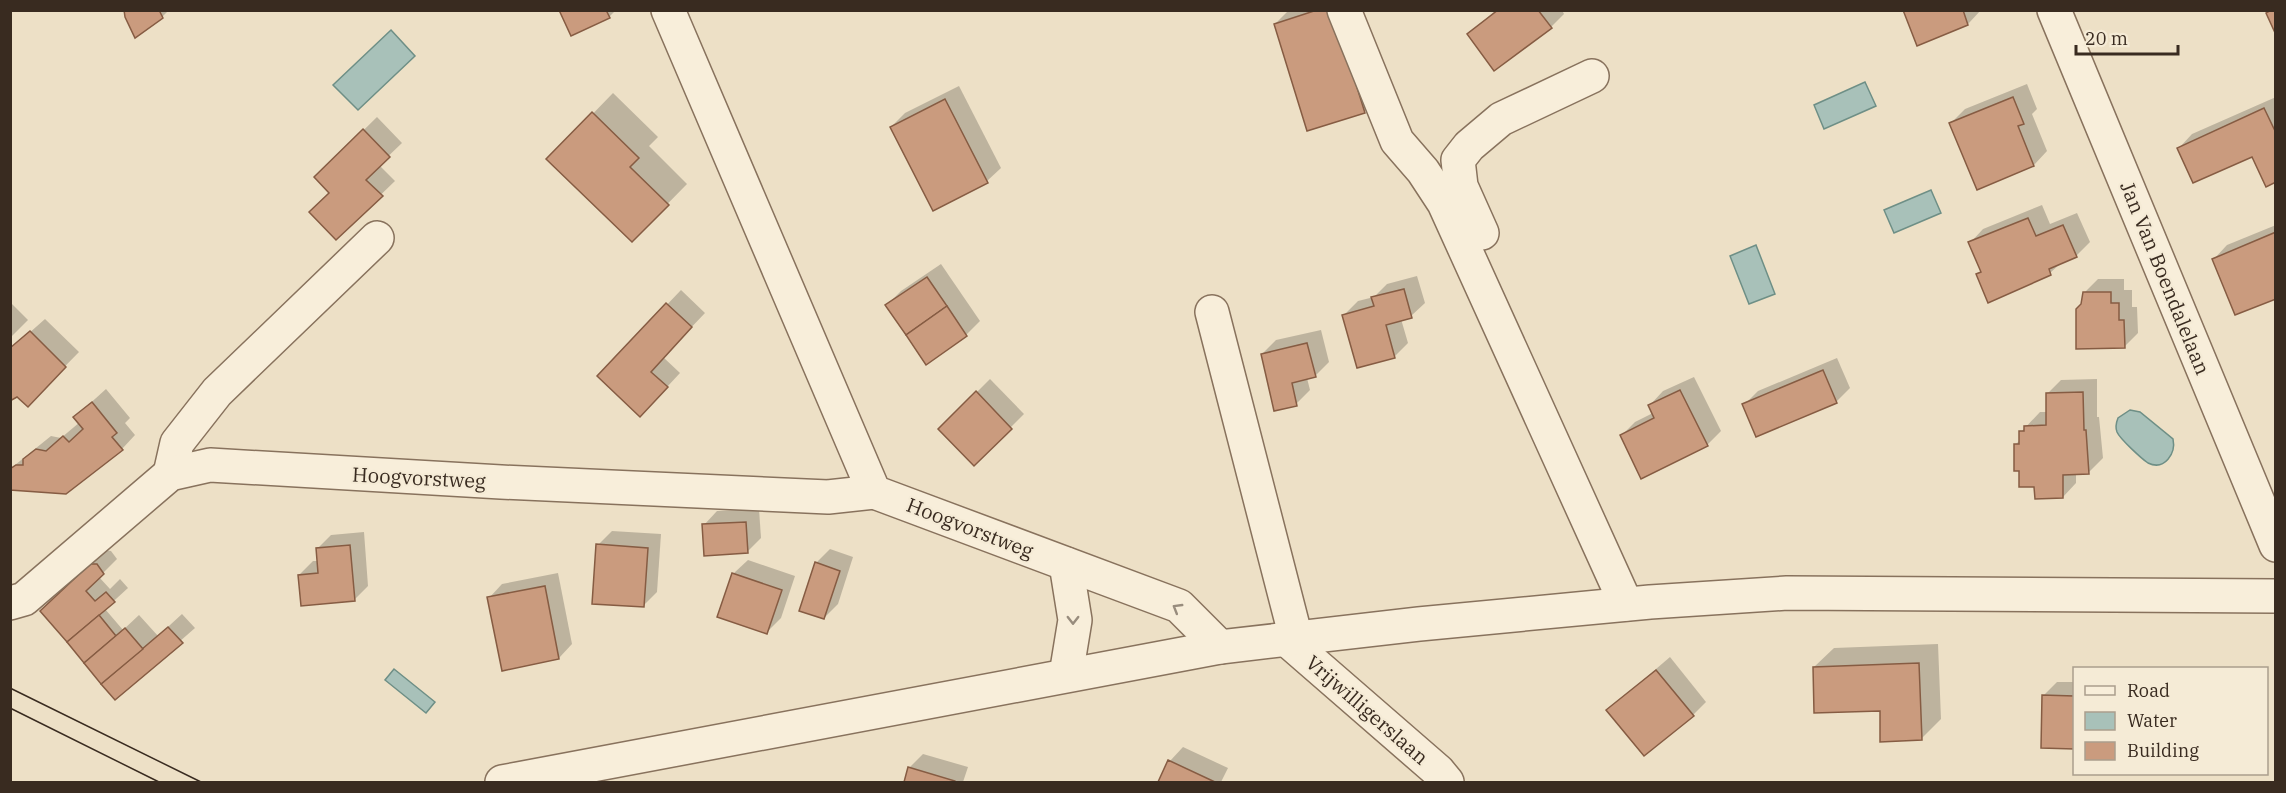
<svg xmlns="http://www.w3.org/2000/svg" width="2286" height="793" font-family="'IBM Plex Serif',serif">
	<rect width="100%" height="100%" fill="#ede0c6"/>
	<g fill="#a8c1b9" stroke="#6e8f86" stroke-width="1.5">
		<path d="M 391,30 L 415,56 L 358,110 L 333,85 Z"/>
		<path d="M 1865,82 L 1876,106 L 1824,129 L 1814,105 Z"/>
		<path d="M 1931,190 L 1941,213 L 1894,233 L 1884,210 Z"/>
		<path d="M 1756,245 L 1775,294 L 1749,304 L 1730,256 Z"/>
		<path d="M 2130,410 L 2140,412 L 2173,439 C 2176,453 2165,471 2148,463 C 2142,459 2120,439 2117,432 C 2115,427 2116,423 2118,418 Z"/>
		<path d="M 394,669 L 435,702 L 426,713 L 385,680 Z"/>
	</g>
	<g fill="#0003">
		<path d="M 126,10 L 169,10 L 162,17 Z"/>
		<path d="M 561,10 L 616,10 L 609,17 Z"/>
		<path d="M 1289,10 L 1351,10 L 1378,98 L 1364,112 L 1275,24 Z"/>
		<path d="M 1496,10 L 1562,10 L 1564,14 L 1551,27 L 1469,34 Z"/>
		<path d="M 1905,10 L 1981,10 L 1968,24 Z"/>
		<path d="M 2027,84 L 2037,109 L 2032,114 L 2047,151 L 2034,165 L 1978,188 L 1951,123 L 1965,109 Z"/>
		<path d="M 959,86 L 1001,168 L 987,181 L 891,127 L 905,113 Z"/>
		<path d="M 613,93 L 658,137 L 649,146 L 687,184 L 632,240 L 549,159 Z"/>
		<path d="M 2276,97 L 2276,181 L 2253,155 L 2179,148 L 2192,134 Z"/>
		<path d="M 377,117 L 402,143 L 379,165 L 395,181 L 336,238 L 331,192 L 316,177 Z"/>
		<path d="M 2042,205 L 2050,224 L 2077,213 L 2090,242 L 2076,256 L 2062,262 L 2050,273 L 1978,274 L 1982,270 L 1970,243 L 1983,229 Z"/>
		<path d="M 2276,225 L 2276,297 L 2214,259 L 2227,245 Z"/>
		<path d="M 941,264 L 980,321 L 966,335 L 926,363 L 887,305 L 901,291 Z"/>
		<path d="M 1417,276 L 1425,303 L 1411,316 L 1401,319 L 1408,343 L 1394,357 L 1344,315 L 1358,301 L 1374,297 L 1387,284 Z"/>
		<path d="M 2098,279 L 2124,279 L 2124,290 L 2132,290 L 2132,307 L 2137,307 L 2138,333 L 2124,347 L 2083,304 L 2084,293 Z"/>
		<path d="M 681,290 L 705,313 L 663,357 L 680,373 L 654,401 L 599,376 Z"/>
		<path d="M 10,302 L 28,320 L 10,338 Z"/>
		<path d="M 45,319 L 79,352 L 28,404 L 17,395 L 12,400 L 10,350 Z"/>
		<path d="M 1321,330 L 1329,362 L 1315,376 L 1307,378 L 1310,390 L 1296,404 L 1262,354 L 1276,340 Z"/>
		<path d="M 1837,358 L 1850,388 L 1836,402 L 1744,405 L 1758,391 Z"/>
		<path d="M 1694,377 L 1721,431 L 1707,445 L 1621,436 L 1635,422 L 1653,413 L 1650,405 L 1663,391 Z"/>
		<path d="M 990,379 L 1024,414 L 974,464 L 940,429 Z"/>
		<path d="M 2097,379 L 2097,417 L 2099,417 L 2103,458 L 2089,472 L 2076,473 L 2076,483 L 2063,497 L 2036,485 L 2020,469 L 2015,445 L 2020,440 L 2021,432 L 2040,412 L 2047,412 L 2047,394 L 2061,380 Z"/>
		<path d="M 106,389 L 130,418 L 125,423 L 135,435 L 122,449 L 10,469 L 51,436 L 61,438 L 80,422 L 75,417 Z"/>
		<path d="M 759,509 L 761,538 L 747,552 L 704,525 L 717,511 Z"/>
		<path d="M 612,531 L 661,534 L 657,592 L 643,606 L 598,545 Z"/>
		<path d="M 364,532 L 368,586 L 354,600 L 299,575 L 313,561 L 318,561 L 317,549 L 331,535 Z"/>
		<path d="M 830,549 L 853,557 L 838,604 L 824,618 L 816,563 Z"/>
		<path d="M 105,550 L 111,551 L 117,559 L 99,577 L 110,589 L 120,579 L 128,588 L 105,609 L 123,630 L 139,615 L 158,636 L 182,614 L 195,628 L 115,698 L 55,597 Z"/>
		<path d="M 748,560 L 795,576 L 781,618 L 767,632 L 719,616 L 734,573 Z"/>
		<path d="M 558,573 L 572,644 L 559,658 L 489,598 L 502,584 Z"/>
		<path d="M 1938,644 L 1941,719 L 1921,739 L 1881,709 L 1814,667 L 1834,648 Z"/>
		<path d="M 1670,657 L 1706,702 L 1693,715 L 1608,710 Z"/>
		<path d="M 2057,682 L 2074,682 L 2074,747 L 2042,746 L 2043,696 Z"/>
		<path d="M 1183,747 L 1228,768 L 1221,782 L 1160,782 L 1170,761 Z"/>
		<path d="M 923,754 L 968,767 L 963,782 L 905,782 L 909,768 Z"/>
	</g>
	<g fill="#ca9b7e" stroke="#865c43" stroke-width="1.5">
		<path d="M 124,10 L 159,10 L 163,18 L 135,38 L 125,17 Z"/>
		<path d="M 559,10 L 606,10 L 610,18 L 571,36 Z"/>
		<path d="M 1317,10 L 1333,10 L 1365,113 L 1307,131 L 1274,24 Z"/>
		<path d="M 1498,10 L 1538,10 L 1552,28 L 1494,71 L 1467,34 Z"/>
		<path d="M 1903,10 L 1963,10 L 1968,25 L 1917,46 Z"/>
		<path d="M 2271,10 L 2276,10 L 2276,35 L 2266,13 Z"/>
		<path d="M 2013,97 L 2024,124 L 2018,126 L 2034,166 L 1977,190 L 1949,123 Z"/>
		<path d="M 945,99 L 988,183 L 933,211 L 890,127 Z"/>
		<path d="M 2264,108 L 2276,133 L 2276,182 L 2266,187 L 2252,157 L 2193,183 L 2177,148 Z"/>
		<path d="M 592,112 L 639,158 L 630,167 L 669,205 L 632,242 L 546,159 Z"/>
		<path d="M 363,129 L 390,157 L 366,180 L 383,196 L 336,240 L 309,212 L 329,193 L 314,177 Z"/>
		<path d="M 2028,218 L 2036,236 L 2063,225 L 2077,257 L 2049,269 L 2051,275 L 1988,303 L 1976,274 L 1981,272 L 1968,242 Z"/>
		<path d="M 2276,232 L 2276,299 L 2235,315 L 2212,259 Z"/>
		<path d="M 927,277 L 947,306 L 906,335 L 885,305 Z"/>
		<path d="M 1404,289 L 1412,318 L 1386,325 L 1395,358 L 1357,368 L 1342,315 L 1374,306 L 1371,297 Z"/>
		<path d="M 2083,292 L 2111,292 L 2111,303 L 2119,303 L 2119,320 L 2124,320 L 2125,348 L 2076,349 L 2076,309 L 2081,304 Z"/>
		<path d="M 666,303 L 692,327 L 651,372 L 668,387 L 640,417 L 597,376 Z"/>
		<path d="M 947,306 L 967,336 L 926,365 L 906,335 Z"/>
		<path d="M 30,331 L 66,367 L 28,407 L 17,397 L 10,401 L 10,348 Z"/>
		<path d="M 1307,343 L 1316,377 L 1292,383 L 1297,406 L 1274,411 L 1261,354 Z"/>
		<path d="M 1823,370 L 1837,403 L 1756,437 L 1742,404 Z"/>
		<path d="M 1680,390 L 1708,446 L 1641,479 L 1620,435 L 1654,418 L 1648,405 Z"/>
		<path d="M 976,391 L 1012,429 L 974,466 L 938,429 Z"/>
		<path d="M 2083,392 L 2084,430 L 2086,430 L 2089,474 L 2063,475 L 2063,498 L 2035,499 L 2034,487 L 2019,487 L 2019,471 L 2014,471 L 2014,444 L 2019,444 L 2019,431 L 2024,431 L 2024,426 L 2046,425 L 2046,393 Z"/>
		<path d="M 92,402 L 117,433 L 112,437 L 123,450 L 66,494 L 10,490 L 10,469 L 16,465 L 23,465 L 23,459 L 36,449 L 46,451 L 63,436 L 69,442 L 83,429 L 73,417 Z"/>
		<path d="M 746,522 L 748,553 L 704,556 L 702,524 Z"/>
		<path d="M 596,544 L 648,548 L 644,607 L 592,604 Z"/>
		<path d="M 350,545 L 355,601 L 301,606 L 298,575 L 318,573 L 316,548 Z"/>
		<path d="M 815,562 L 840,571 L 824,619 L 799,611 Z"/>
		<path d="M 90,564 L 97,564 L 104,574 L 86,591 L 95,601 L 106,592 L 115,602 L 67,642 L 40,611 Z"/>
		<path d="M 732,573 L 782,590 L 767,634 L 717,617 Z"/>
		<path d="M 545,586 L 559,659 L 502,671 L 487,597 Z"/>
		<path d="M 99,615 L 116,636 L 84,663 L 67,642 Z"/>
		<path d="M 168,627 L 183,643 L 115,700 L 101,684 Z"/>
		<path d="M 125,628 L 143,649 L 101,684 L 84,663 Z"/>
		<path d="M 1919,663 L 1922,740 L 1880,742 L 1880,711 L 1814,713 L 1813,667 Z"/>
		<path d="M 1656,670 L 1694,716 L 1644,756 L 1606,710 Z"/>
		<path d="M 2042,695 L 2074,696 L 2074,749 L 2041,748 Z"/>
		<path d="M 1168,760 L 1215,782 L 1158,782 Z"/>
		<path d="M 908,767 L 955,781 L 955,782 L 904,782 Z"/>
	</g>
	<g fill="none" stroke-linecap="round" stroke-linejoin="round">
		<defs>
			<g id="minor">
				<path d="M 668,10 L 874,492 L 1179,606 L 1220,647"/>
				<path d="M 1344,10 L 1397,141 L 1423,171 L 1444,203 L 1626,604"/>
				<path d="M 2054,10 L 2276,545"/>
				<path d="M 1482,233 L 1461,186 L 1458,160 L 1469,146 L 1501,119 L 1592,76"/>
				<path d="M 1212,312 L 1296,638"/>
				<path d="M 170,474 L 177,443 L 217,392 L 377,238"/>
				<path d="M 10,603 L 24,599 L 170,474 L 210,465 L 501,482 L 828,497 L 874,492"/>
				<path d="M 1286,639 L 1438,771 L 1447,782"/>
				<path d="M 1066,675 L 1075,620 L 1066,564"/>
				<path d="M 502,782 L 1220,647 L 1419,624 L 1650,602 L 1787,593 L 2276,596"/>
			</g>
		</defs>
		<use href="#minor" stroke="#88725d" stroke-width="36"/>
		<use href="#minor" stroke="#f8eeda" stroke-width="33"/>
		<g stroke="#392b20" stroke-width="1.5">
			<path d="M 10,688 L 201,782"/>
			<path d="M 10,708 L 159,782"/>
		</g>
	</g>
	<defs><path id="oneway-chevron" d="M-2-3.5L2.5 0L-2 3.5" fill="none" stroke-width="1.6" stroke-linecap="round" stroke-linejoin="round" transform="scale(1.5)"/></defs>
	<g stroke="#988c7d">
		<use href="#oneway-chevron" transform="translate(1177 608) rotate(-149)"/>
		<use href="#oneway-chevron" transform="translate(1073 620) rotate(90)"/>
	</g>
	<g text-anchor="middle" stroke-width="4.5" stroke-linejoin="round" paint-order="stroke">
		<g font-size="20" fill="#392b20" stroke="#f5ebd6">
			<text transform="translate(2165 278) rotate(68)" y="7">Jan Van Boendalelaan</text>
			<text transform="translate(419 478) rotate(3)" y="7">Hoogvorstweg</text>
			<text transform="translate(970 528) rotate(21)" y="7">Hoogvorstweg</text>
			<text transform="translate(1367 710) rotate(41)" y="7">Vrijwilligerslaan</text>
		</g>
	</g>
	<rect width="2286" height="793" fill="none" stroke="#392b20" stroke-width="24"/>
	<rect x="2073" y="667" width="195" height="108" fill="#f5ebd6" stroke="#aa9e8d" stroke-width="1.5"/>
	<rect x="2085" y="686" width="30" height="9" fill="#f8eeda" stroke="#aa9e8d" stroke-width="1.5"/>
	<text x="2127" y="697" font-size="18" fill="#392b20">Road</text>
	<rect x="2085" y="712" width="30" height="18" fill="#a8c1b9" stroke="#aa9e8d" stroke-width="1.5"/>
	<text x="2127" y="727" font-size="18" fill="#392b20">Water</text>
	<rect x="2085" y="742" width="30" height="18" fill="#ca9b7e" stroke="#aa9e8d" stroke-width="1.5"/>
	<text x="2127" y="757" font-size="18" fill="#392b20">Building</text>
	<path d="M2076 45v9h102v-9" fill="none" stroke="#392b20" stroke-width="3"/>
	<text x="2085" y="45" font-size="18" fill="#392b20" stroke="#f5ebd6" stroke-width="4.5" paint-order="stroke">20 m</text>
</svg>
